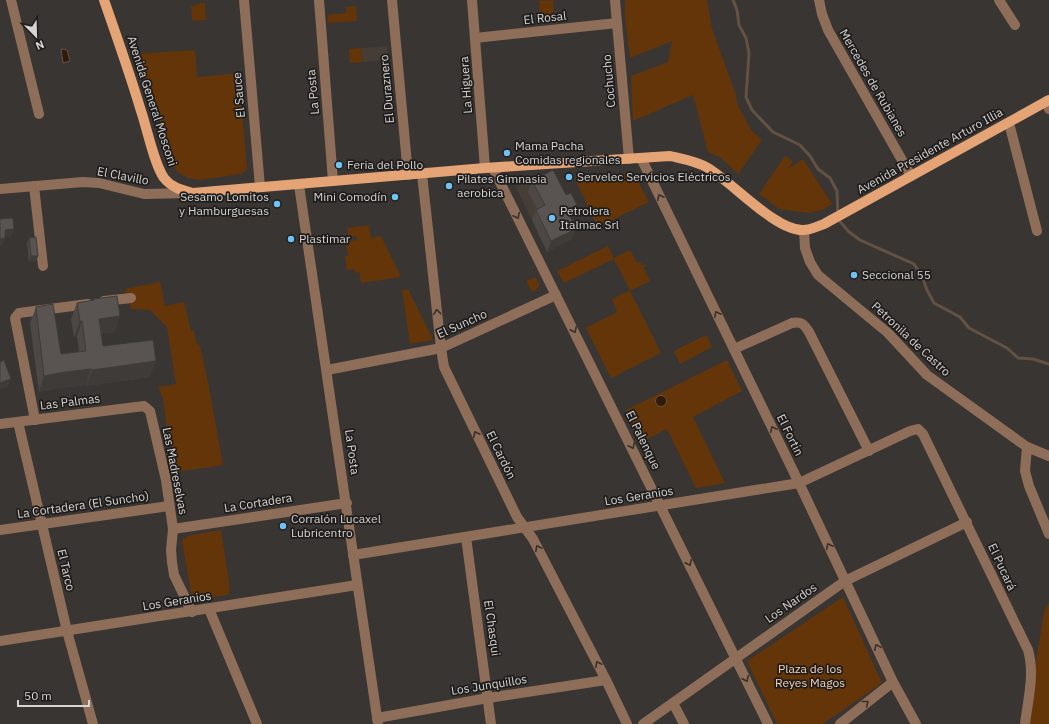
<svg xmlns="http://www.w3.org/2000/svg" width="1049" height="724" font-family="'IBM Plex Sans',sans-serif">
	<rect width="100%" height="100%" fill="#393533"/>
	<g fill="#463d36">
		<path d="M 387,46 L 388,60 L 363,62 L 361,48 Z"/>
		<path d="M 555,178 L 538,210 L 532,220 L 515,186 L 518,181 Z"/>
	</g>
	<g fill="#643509">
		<path d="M 553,0 L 554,19 L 540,20 L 539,1 Z"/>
		<path d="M 625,0 L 707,0 L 712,29 L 735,92 L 738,106 L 751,130 L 762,140 L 738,174 L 721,158 L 708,152 L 693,95 L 633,121 L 631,76 L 668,62 L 672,41 L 630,58 L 625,18 Z"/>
		<path d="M 205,3 L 206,20 L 192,21 L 191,6 L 196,6 L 196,4 Z"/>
		<path d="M 356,6 L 357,21 L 328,23 L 328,15 L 346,13 L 346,7 Z"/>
		<path d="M 361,48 L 363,62 L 350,63 L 349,49 Z"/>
		<path d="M 195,50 L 197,77 L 239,73 L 247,169 L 241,174 L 201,180 L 188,178 L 181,174 L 175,169 L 153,99 L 136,54 Z"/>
		<path d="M 785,156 L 793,161 L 788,169 L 803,159 L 832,204 L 822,210 L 809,213 L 779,209 L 759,194 Z"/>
		<path d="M 630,173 L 635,176 L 649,202 L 598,227 L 574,177 Z"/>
		<path d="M 369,225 L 371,238 L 381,236 L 401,277 L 361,283 L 359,272 L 355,273 L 354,269 L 347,270 L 345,256 L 348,256 L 346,242 L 357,240 L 356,236 L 349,237 L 347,228 Z"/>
		<path d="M 608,246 L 614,258 L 630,250 L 637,263 L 640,262 L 642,265 L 645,264 L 646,266 L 643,267 L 650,281 L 630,291 L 661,353 L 611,378 L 586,328 L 617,312 L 612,299 L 630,290 L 614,259 L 564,283 L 557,271 Z"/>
		<path d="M 535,277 L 539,284 L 537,290 L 532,292 L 526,281 Z"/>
		<path d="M 160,282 L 165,306 L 184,302 L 191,331 L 194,331 L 196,342 L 200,346 L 209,387 L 223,465 L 177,472 L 166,423 L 163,398 L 158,387 L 176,384 L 167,327 L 150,310 L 131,309 L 125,289 Z"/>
		<path d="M 408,289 L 433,340 L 410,344 L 402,290 Z"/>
		<path d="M 706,335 L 712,347 L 680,364 L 674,351 Z"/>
		<path d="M 727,360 L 742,391 L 693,417 L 725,483 L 696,488 L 667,429 L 641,442 L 626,410 Z"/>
		<path d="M 221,530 L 230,589 L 228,595 L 197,599 L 191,593 L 182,541 L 187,536 Z"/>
		<path d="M 843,597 L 882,683 L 823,724 L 777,724 L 747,661 Z"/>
		<path d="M 1049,603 L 1049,724 L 1026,724 L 1044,612 Z"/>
	</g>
	<g fill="#311a07" stroke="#635244">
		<path d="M 61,49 L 67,50 L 70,61 L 63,63 Z"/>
		<circle cx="661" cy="401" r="5.5"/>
	</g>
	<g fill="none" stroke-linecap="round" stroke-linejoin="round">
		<path stroke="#635244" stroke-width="3" d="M 733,0 L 737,10 L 739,25 L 746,38 L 749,53 L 746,97 L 752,110 L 773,132 L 800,145 L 810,156 L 818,169 L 830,178 L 837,191 L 838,219 L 848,231 L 860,240 L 914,264 L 922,276 L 927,290 L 934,303 L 960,317 L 969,328 L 1007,348 L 1018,358 L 1033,359 L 1049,364"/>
		<g stroke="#8e6e58" stroke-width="10">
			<path d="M 11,0 L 39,114"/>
			<path d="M 244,0 L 260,187"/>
			<path d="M 319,0 L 333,181"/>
			<path d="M 392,0 L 408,175"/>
			<path d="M 472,0 L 485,168"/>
			<path d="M 615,0 L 629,159"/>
			<path d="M 819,0 L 822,14 L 828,30 L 911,176"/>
			<path d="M 999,0 L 1015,25"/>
			<path d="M 475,38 L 617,23"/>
			<path d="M 1047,101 L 1049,109"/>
			<path d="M 1009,123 L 1037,231"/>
			<path d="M 641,158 L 799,483 L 893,682 L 916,724"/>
			<path d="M 493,168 L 768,724"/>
			<path d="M 422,174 L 441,348 L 444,367 L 517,517 L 533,539 L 606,680 L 627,724"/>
			<path d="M 299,185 L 378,724"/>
			<path d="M 34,186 L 43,266"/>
			<path d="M 0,189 L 83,182 L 99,183 L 144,194 L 190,193"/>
			<path d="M 804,230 L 805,248 L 810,262 L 818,275 L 888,333 L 927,375 L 1027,447 L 1049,456"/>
			<path d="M 104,301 L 131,298"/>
			<path d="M 734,349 L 792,323 C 801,321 804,324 809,332 L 869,451"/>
			<path d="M 327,370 L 441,348 L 556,295"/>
			<path d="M 35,420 L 15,318 L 19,313 L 88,304"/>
			<path d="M 18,422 L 67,631 L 93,724"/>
			<path d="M 0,424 L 144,406 L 150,411 L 166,480 L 173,529 L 171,550 L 172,562 L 174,575 L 192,612"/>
			<path d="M 1027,447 L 1025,471 L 1029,486 L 1049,534"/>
			<path d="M 173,529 L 347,503"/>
			<path d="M 0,530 L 169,506"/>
			<path d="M 466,537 L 491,724"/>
			<path d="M 353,555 L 799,483 L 910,431 L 918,429 L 923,434 L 1028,650 C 1035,674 1028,699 1025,724"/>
			<path d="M 209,609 L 257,724"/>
			<path d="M 0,641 L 357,585"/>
			<path d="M 673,703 L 684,724"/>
			<path d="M 377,718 L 488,698 L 606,680"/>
			<path d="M 643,724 L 845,581 L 967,522"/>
			<path d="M 840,724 L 893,682"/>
		</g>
		<path stroke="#e5a475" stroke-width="10" d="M 104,0 C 117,37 130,74 141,111 C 147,128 154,164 164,178 C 172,188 182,190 193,193 L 485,168 L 670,156 C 683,159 696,161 708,168 C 733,183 776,231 803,230 C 810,230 818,226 824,224 L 1049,100"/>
	</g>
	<g fill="#4d4846">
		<path d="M 532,181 L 566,195 L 577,205 L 573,216 L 570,217 L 572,239 L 547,252 L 532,220 L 536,210 L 537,209 L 528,192 Z"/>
		<path d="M 29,238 L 38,256 L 36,261 L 29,262 L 27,243 Z"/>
		<path d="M 94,299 L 120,316 L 114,332 L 101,334 L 103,346 L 150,377 L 86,386 L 86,385 L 59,388 L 39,392 L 30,323 L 36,307 L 61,354 L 79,352 L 77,336 L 74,337 L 71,319 L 77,303 L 93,301 Z"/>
	</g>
	<g fill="#3e3b39">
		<path d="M 577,205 L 573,216 L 563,220 L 567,210 Z"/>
		<path d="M 14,229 L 11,237 L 2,238 L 5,230 Z"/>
		<path d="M 576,229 L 572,239 L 547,252 L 551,241 Z"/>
		<path d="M 5,238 L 2,246 L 0,246 L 0,239 Z"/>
		<path d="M 31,256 L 38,256 L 36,261 L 29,262 Z"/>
		<path d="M 120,316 L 114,332 L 94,335 L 99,319 Z"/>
		<path d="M 80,321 L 82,321 L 77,336 L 74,337 Z"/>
		<path d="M 156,361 L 150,377 L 86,386 L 92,370 Z"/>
		<path d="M 91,369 L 86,385 L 59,388 L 39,392 L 44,376 L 65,372 Z"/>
		<path d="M 11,379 L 8,387 L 0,390 L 0,383 Z"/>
	</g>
	<g fill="#595451" stroke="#3e3b39">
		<path d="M 553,170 L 566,195 L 571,193 L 577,205 L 567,210 L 576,229 L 551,241 L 536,210 L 545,205 L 532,181 Z"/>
		<path d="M 13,218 L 14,229 L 5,230 L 5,238 L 0,239 L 0,219 Z"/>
		<path d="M 36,237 L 38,256 L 31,256 L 29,238 Z"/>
		<path d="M 117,296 L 120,316 L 99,319 L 103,346 L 153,340 L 156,361 L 92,370 L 91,369 L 65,372 L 44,376 L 36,307 L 53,304 L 61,354 L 86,351 L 82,321 L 80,321 L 77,303 L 94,300 L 94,299 Z"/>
		<path d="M 4,360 L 11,379 L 0,383 L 0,362 Z"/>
	</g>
	<defs><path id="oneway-chevron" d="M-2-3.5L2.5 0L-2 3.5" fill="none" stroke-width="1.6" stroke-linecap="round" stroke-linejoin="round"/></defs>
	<g stroke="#3b312b">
		<use href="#oneway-chevron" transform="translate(660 197) rotate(-116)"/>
		<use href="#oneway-chevron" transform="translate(517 216) rotate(63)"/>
		<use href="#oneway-chevron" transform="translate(437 312) rotate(-96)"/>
		<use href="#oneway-chevron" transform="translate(717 314) rotate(-116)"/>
		<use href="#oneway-chevron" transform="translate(574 330) rotate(64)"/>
		<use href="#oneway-chevron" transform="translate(773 429) rotate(-116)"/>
		<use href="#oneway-chevron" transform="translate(476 434) rotate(-116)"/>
		<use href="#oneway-chevron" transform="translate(632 446) rotate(64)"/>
		<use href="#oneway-chevron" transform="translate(829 546) rotate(-115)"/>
		<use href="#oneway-chevron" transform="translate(538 548) rotate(-117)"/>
		<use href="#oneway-chevron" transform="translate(689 563) rotate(64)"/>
		<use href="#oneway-chevron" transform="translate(877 647) rotate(-115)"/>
		<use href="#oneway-chevron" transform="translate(598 664) rotate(-117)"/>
		<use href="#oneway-chevron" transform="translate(746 679) rotate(64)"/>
		<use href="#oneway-chevron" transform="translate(866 703) rotate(-38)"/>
	</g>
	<g fill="#6fc2f4" stroke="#1f1d1c" stroke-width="1.5">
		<circle cx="507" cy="153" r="4"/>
		<circle cx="339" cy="165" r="4"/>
		<circle cx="569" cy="177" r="4"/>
		<circle cx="449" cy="186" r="4"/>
		<circle cx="395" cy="197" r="4"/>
		<circle cx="277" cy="204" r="4"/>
		<circle cx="552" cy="218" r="4"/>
		<circle cx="291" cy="239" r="4"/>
		<circle cx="854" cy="275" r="4"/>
		<circle cx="283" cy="526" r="4"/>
	</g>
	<g text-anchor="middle" stroke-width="3.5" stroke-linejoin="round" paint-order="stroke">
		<g font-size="12" fill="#d7d4d3" stroke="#1f1d1c">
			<text transform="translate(545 18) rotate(-6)" y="4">El Rosal</text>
			<text transform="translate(609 81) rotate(-95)" y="4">Cochucho</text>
			<text transform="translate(873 83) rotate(60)" y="4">Mercedes de Rubianes</text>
			<text transform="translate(466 85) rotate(-94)" y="4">La Higuera</text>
			<text transform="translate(387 89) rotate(-95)" y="4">El Duraznero</text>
			<text transform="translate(313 92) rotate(-95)" y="4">La Posta</text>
			<text transform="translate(239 95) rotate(-95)" y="4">El Sauce</text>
			<text transform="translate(152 101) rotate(72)" y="4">Avenida General Mosconi</text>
			<text transform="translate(930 151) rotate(-29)" y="4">Avenida Presidente Arturo Illia</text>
			<text transform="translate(123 176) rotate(11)" y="4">El Clavillo</text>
			<text transform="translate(462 324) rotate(-24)" y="4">El Suncho</text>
			<text transform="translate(911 339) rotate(43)" y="4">Petronila de Castro</text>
			<text transform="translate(70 402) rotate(-7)" y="4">Las Palmas</text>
			<text transform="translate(790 435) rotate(64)" y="4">El Fortin</text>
			<text transform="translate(643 440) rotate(64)" y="4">El Palenque</text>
			<text transform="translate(352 452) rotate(82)" y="4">La Posta</text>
			<text transform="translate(501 455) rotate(64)" y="4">El Cardón</text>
			<text transform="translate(175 471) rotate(79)" y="4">Las Madreselvas</text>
			<text transform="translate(639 496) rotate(-9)" y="4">Los Geranios</text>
			<text transform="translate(258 503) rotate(-9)" y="4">La Cortadera</text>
			<text transform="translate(83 505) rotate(-8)" y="4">La Cortadera (El Suncho)</text>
			<text transform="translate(1002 567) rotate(65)" y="4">El Pucará</text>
			<text transform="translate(66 570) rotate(77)" y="4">El Tarco</text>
			<text transform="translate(177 601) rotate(-9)" y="4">Los Geranios</text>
			<text transform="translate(791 603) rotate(-35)" y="4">Los Nardos</text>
			<text transform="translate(492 628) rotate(82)" y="4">El Chasqui</text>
			<text transform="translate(489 685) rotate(-9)" y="4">Los Junquillos</text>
		</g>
		<g font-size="12" fill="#d7d4d3" stroke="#1f1d1c" text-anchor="start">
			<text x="515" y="150">Mama Pacha<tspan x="515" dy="14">Comidas regionales</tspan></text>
			<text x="347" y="169">Feria del Pollo</text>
			<text x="577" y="181">Servelec Servicios Eléctricos</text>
			<text x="457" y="183">Pilates Gimnasia<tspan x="457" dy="14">aerobica</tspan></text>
			<text x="269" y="201" text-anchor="end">Sesamo Lomitos<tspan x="269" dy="14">y Hamburguesas</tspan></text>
			<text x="387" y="201" text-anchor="end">Mini Comodín</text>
			<text x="560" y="215">Petrolera<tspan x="560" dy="14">Italmac Srl</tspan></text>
			<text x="299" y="243">Plastimar</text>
			<text x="862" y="279">Seccional 55</text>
			<text x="291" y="523">Corralón Lucaxel<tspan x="291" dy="14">Lubricentro</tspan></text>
		</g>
		<g font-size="12" fill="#fad2b6" stroke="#1f1d1c">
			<text x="810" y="673">Plaza de los<tspan x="810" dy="14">Reyes Magos</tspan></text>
		</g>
	</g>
	<g transform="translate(36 36) rotate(157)" stroke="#1f1d1c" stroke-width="3" paint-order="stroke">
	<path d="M0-3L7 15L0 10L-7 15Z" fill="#d7d4d3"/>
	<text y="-6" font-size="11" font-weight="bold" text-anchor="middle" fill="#d7d4d3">N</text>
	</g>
	<path d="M18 700v6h71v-6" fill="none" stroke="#d7d4d3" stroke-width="2"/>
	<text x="24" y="700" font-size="12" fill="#d7d4d3" stroke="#1f1d1c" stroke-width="3" paint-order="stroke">50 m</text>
</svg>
